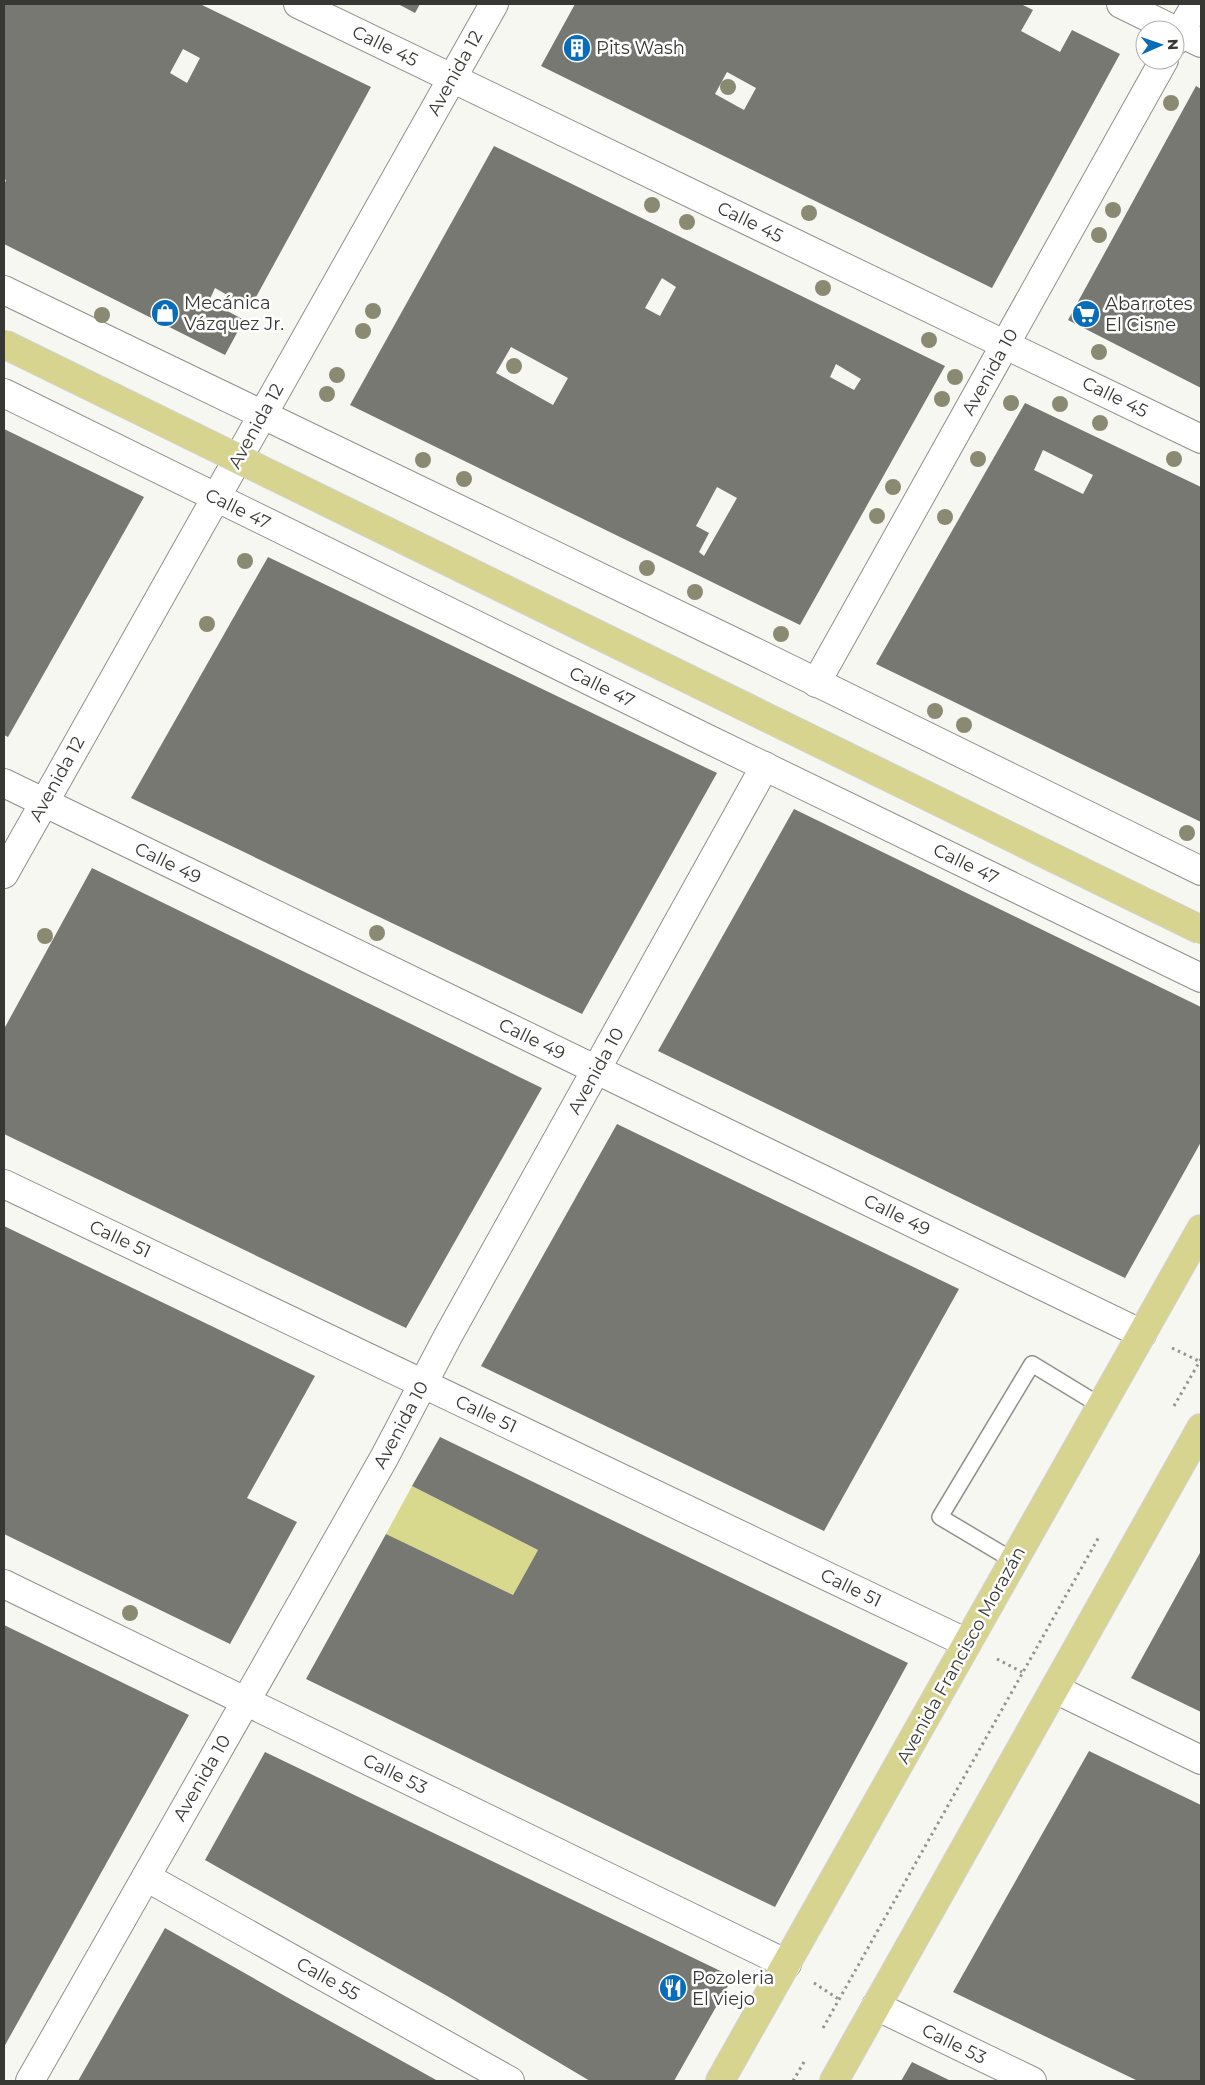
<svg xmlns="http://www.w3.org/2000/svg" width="1205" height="2085" font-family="Montserrat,sans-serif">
	<rect width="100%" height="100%" fill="#f7f7f1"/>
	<path fill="#d9d98d" d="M 412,1486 L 538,1550 L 513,1595 L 386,1534 Z"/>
	<g fill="#787873" fill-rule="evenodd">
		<path d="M 4,4 L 200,4 L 371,87 L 250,308 L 215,288 L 209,301 L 244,320 L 225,355 L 4,244 L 4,185 L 6,180 L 4,179 ZM 183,49 L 200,58 L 187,83 L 170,73 Z"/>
		<path d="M 398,4 L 420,4 L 415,13 Z"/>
		<path d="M 575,4 L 1021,4 L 1033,10 L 1021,31 L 1060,52 L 1072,30 L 1120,54 L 992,288 L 541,66 ZM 727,72 L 756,88 L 744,110 L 715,94 Z"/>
		<path d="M 1196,86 L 1201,89 L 1201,388 L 1068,320 Z"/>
		<path d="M 494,146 L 945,366 L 800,625 L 350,405 ZM 662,278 L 676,287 L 660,316 L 645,308 ZM 511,347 L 568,378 L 553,405 L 496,373 ZM 836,364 L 861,379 L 854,390 L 830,377 ZM 717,487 L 737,498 L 704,556 L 699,552 L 709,533 L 696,526 Z"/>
		<path d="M 1025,403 L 1201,487 L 1201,822 L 876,664 ZM 1043,450 L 1093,475 L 1083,494 L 1034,470 Z"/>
		<path d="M 4,429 L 144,497 L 8,737 L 4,735 Z"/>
		<path d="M 268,557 L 717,773 L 582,1014 L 131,798 Z"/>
		<path d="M 794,809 L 1201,1007 L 1201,1142 L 1125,1278 L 658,1051 Z"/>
		<path d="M 92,868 L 542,1088 L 406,1328 L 4,1134 L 4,1029 Z"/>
		<path d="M 617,1124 L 959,1289 L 824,1531 L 481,1366 Z"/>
		<path d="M 4,1226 L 315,1376 L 247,1498 L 297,1522 L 230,1644 L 4,1534 Z"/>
		<path d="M 440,1437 L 908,1663 L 775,1907 L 306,1679 L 386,1534 L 513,1595 L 538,1550 L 412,1486 Z"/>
		<path d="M 1201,1551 L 1201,1712 L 1131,1678 Z"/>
		<path d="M 4,1625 L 189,1715 L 4,2047 Z"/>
		<path d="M 1089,1751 L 1201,1805 L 1201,2081 L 1138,2081 L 953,1992 Z"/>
		<path d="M 265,1752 L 733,1977 L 674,2081 L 590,2081 L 447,1996 L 205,1860 Z"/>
		<path d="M 165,1928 L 292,2000 L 438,2081 L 78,2081 Z"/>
		<path d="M 912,2062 L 951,2081 L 901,2081 Z"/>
	</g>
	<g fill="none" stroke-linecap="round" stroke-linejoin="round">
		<defs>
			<path id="lane" d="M 1014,1561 L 940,1517 L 1032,1364 L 1101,1406"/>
			<g id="street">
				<path d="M 298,4 L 1201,439"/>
				<path d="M 1121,4 L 1201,43"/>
				<path d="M 1175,41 L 1196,4"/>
				<path d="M 816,683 L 1164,60"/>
				<path d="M 4,783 L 1142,1334"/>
				<path d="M 4,1184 L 967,1643"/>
				<path d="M 4,1584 L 787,1964"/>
				<path d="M 1055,1689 L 1201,1760"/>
				<path d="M 146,1877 L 510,2081"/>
				<path d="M 876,2006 L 1032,2081"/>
				<path d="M 30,2081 L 384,1458 L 448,1336 L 765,766"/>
			</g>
			<g id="secondary">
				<path d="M 4,290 L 751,650 L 1201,871"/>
				<path d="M 4,393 L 706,738 L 1201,978"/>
				<path d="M 4,874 L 494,4"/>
			</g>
			<g id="primary">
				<path d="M 720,2081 L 1201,1229"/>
				<path d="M 834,2081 L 1201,1428"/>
			</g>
		</defs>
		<use href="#lane" stroke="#91918b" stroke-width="18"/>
		<use href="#street" stroke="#91918b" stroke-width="30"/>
		<use href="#secondary" stroke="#91918b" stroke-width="30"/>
		<use href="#primary" stroke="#d3d3d2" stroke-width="30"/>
		<g stroke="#94948f" stroke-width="3" stroke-dasharray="2.5 4" stroke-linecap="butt">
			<path d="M 1172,1348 L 1201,1362"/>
			<path d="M 1174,1406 L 1201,1359"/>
			<path d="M 997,1659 L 1022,1672"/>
			<path d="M 814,1983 L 840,2000"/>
			<path d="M 823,2028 L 1100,1535"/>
			<path d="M 793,2081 L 804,2062"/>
		</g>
		<use href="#lane" stroke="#fff" stroke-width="15"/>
		<use href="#street" stroke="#fff" stroke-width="28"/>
		<use href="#secondary" stroke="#fff" stroke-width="28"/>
		<use href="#primary" stroke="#d6d48e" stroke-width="28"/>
		<defs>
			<path id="primary-bridge" d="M 4,344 L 1201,930"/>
		</defs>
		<use href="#primary-bridge" stroke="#d3d3d2" stroke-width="30" stroke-linecap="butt"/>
		<use href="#primary-bridge" stroke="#d6d48e" stroke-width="28"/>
	</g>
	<g fill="#8a8a73">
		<circle cx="728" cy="87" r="8"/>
		<circle cx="1171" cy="103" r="8"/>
		<circle cx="652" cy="205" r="8"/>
		<circle cx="1113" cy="210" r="8"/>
		<circle cx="809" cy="213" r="8"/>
		<circle cx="687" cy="222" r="8"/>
		<circle cx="1099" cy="235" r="8"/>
		<circle cx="823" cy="288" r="8"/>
		<circle cx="373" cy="311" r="8"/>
		<circle cx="102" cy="315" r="8"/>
		<circle cx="363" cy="331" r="8"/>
		<circle cx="929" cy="340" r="8"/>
		<circle cx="1099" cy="352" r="8"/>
		<circle cx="514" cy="366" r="8"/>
		<circle cx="337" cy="375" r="8"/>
		<circle cx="955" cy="377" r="8"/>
		<circle cx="327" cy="394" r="8"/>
		<circle cx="942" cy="399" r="8"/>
		<circle cx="1011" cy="403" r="8"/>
		<circle cx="1060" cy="404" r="8"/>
		<circle cx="1100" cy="423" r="8"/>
		<circle cx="978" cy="459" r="8"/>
		<circle cx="1174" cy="459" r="8"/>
		<circle cx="423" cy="460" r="8"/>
		<circle cx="464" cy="479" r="8"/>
		<circle cx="893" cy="487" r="8"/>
		<circle cx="877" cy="516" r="8"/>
		<circle cx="945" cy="517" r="8"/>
		<circle cx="245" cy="561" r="8"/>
		<circle cx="647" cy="568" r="8"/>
		<circle cx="695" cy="592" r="8"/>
		<circle cx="207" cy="624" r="8"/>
		<circle cx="781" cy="634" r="8"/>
		<circle cx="935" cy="711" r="8"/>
		<circle cx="964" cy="725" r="8"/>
		<circle cx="1187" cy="833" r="8"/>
		<circle cx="377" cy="933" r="8"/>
		<circle cx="45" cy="936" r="8"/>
		<circle cx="130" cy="1613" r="8"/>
	</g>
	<defs>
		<symbol id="building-disc" viewBox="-11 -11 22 22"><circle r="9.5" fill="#076db9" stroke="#fff"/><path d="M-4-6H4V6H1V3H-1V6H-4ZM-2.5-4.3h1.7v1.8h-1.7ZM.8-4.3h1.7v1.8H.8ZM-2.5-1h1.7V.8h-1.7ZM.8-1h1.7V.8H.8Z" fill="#fff"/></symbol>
		<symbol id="shop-disc" viewBox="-11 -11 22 22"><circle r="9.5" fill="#076db9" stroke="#fff"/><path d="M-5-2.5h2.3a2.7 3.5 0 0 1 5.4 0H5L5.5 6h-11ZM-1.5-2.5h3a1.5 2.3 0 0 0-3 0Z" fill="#fff"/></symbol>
		<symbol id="supermarket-disc" viewBox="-11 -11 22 22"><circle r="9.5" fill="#076db9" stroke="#fff"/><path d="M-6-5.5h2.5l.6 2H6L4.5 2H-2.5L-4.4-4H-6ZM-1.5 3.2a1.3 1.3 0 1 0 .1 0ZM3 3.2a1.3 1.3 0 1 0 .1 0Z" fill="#fff"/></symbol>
		<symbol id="restaurant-disc" viewBox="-11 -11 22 22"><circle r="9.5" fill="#076db9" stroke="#fff"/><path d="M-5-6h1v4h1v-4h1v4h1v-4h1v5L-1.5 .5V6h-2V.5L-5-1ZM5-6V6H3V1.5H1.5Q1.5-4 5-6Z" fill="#fff"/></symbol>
	</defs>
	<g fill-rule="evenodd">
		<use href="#building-disc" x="561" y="32" width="32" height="32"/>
		<use href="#shop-disc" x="149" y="297" width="32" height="32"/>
		<use href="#supermarket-disc" x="1070" y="298" width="32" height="32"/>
		<use href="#restaurant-disc" x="657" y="1972" width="32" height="32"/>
	</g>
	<g text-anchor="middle" stroke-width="5" stroke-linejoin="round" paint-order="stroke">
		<g font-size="18" fill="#373734" stroke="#fff">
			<text transform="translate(385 46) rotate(26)" y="6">Calle 45</text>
			<text transform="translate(455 73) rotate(-61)" y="6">Avenida 12</text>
			<text transform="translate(750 222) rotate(26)" y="6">Calle 45</text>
			<text transform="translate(990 372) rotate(-61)" y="6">Avenida 10</text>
			<text transform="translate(1115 397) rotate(26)" y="6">Calle 45</text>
			<text transform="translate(256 426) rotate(-61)" y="6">Avenida 12</text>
			<text transform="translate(238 509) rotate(26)" y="6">Calle 47</text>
			<text transform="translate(602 687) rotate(26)" y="6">Calle 47</text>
			<text transform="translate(57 779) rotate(-61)" y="6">Avenida 12</text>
			<text transform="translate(168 863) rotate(26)" y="6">Calle 49</text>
			<text transform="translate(966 864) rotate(26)" y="6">Calle 47</text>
			<text transform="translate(532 1039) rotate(26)" y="6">Calle 49</text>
			<text transform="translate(596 1071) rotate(-61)" y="6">Avenida 10</text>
			<text transform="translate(897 1215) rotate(26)" y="6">Calle 49</text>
			<text transform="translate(120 1239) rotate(25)" y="6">Calle 51</text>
			<text transform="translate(486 1414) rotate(25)" y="6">Calle 51</text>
			<text transform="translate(401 1425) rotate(-62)" y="6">Avenida 10</text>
			<text transform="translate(851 1588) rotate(26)" y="6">Calle 51</text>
			<text transform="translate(961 1655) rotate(-61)" y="6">Avenida Francisco Morazán</text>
			<text transform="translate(395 1774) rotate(26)" y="6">Calle 53</text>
			<text transform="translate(202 1778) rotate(-60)" y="6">Avenida 10</text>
			<text transform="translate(328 1979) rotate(29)" y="6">Calle 55</text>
			<text transform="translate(954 2044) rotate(26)" y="6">Calle 53</text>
		</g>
		<g font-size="18" fill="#373734" stroke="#fff" text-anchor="start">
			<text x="596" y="54">Pits Wash</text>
			<text x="184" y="309">Mecánica<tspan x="184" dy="21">Vázquez Jr.</tspan></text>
			<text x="1105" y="310">Abarrotes<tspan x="1105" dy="21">El Cisne</tspan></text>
			<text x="692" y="1984">Pozoleria<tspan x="692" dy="21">El viejo</tspan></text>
		</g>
	</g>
	<rect width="1205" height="2085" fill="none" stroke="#373734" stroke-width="10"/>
	<g transform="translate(1160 45) rotate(88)"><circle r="24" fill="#ffffff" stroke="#afafae"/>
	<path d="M0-4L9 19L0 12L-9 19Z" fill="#076db9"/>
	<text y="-8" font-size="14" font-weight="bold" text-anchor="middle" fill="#373734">N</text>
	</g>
</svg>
